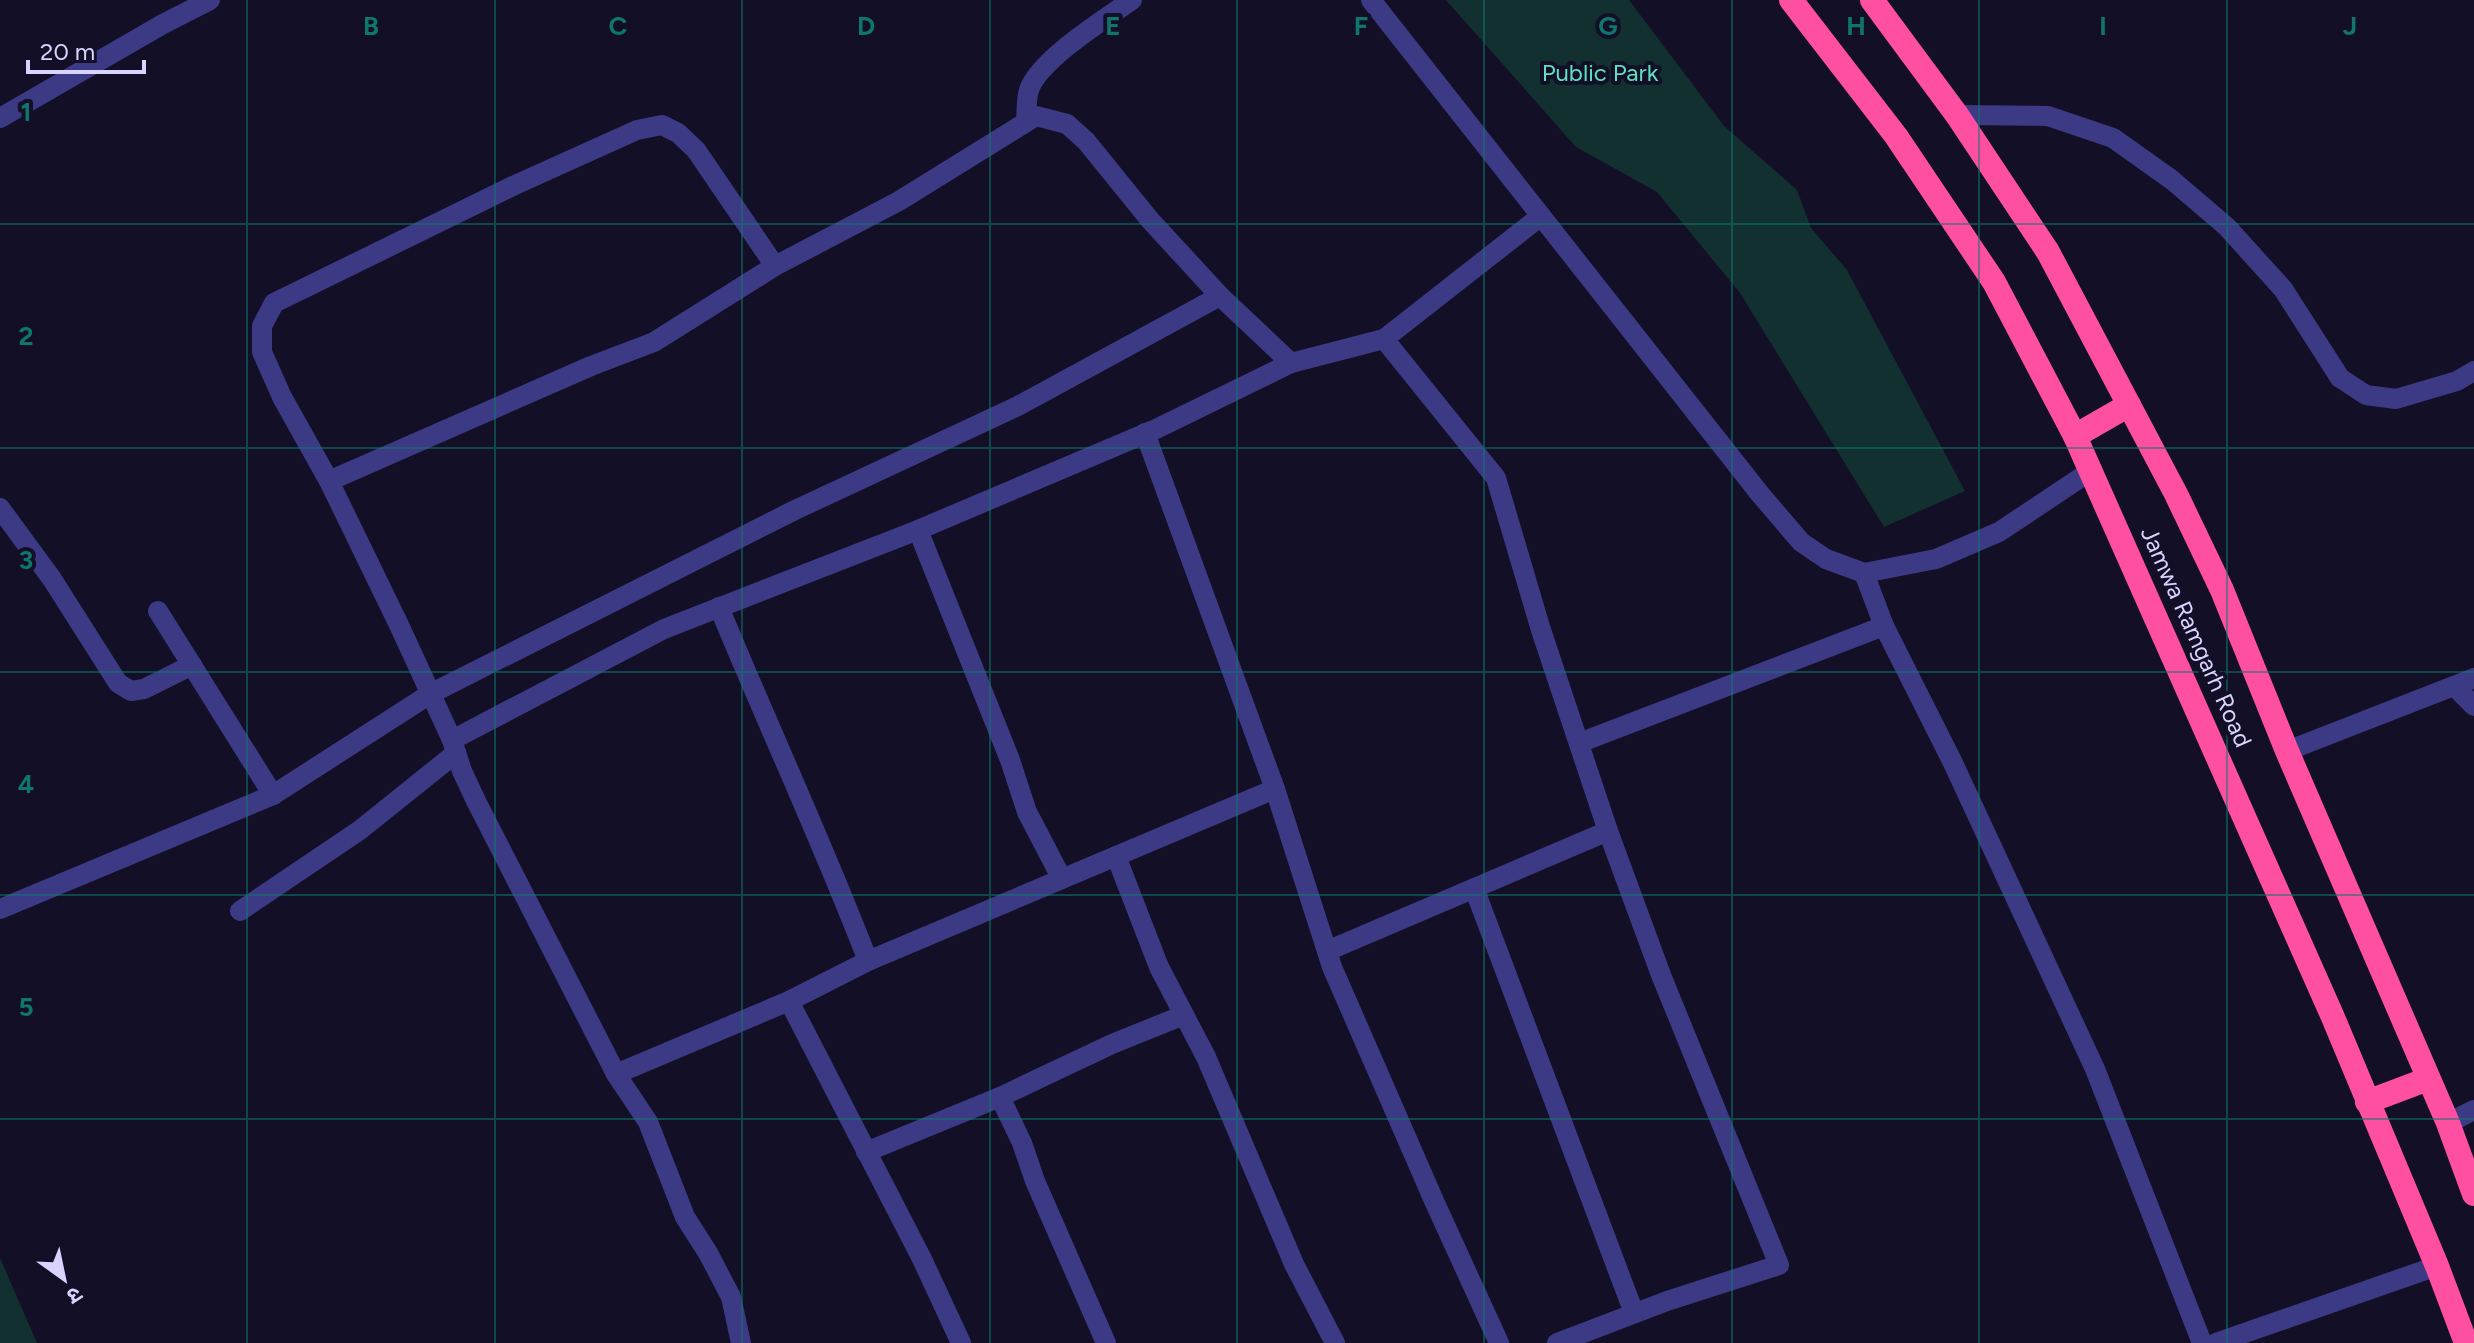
<svg xmlns="http://www.w3.org/2000/svg" width="2474" height="1343" font-family="Figtree,'Noto Sans Devanagari',sans-serif">
	<rect width="100%" height="100%" fill="#130f26"/>
	<g fill="#12302f">
		<path d="M 1446,0 L 1629,0 L 1724,126 L 1797,190 L 1811,228 L 1847,270 L 1965,491 L 1884,527 L 1740,293 L 1657,192 L 1576,147 Z"/>
		<path d="M 0,1258 L 37,1343 L 0,1343 Z"/>
	</g>
	<g fill="none" stroke-linecap="round" stroke-linejoin="round">
		<g stroke="#3d3a85" stroke-width="20">
			<path d="M 1371,0 L 1541,216 L 1384,339"/>
			<path d="M 1957,115 L 2048,116 L 2113,138 L 2172,180 L 2227,227 L 2283,289 L 2340,378 L 2366,395 L 2396,399 L 2457,381 L 2474,371"/>
			<path d="M 0,118 L 163,24 L 210,0"/>
			<path d="M 1026,121 C 1027,111 1026,99 1029,90 C 1039,60 1106,18 1132,0"/>
			<path d="M 1541,216 L 1760,494 L 1801,542 L 1826,559 L 1864,573 L 1936,559 L 1999,532 L 2092,470"/>
			<path d="M 1291,363 L 1384,339 L 1496,478 L 1541,630 L 1608,831 L 1661,975 L 1779,1265 L 1667,1301 L 1557,1343"/>
			<path d="M 329,481 L 591,366 L 654,342 L 775,266 L 899,201 L 1036,116 L 1067,124 L 1086,141 L 1150,220 L 1220,296 L 1291,363 L 1156,429 L 918,530 L 664,629 L 452,740"/>
			<path d="M 0,508 L 52,579 L 118,683 L 131,691 L 144,689 L 192,665"/>
			<path d="M 918,530 L 1010,760 L 1027,812 L 1062,879"/>
			<path d="M 1864,573 L 1884,626 L 1953,763 L 2095,1069 L 2202,1343"/>
			<path d="M 719,607 C 768,726 822,841 868,961 L 1275,789 L 1145,433"/>
			<path d="M 158,611 L 273,795"/>
			<path d="M 2455,687 L 2474,706"/>
			<path d="M 1579,743 L 1884,626"/>
			<path d="M 2287,751 L 2474,678"/>
			<path d="M 1275,789 L 1332,967 L 1435,1203 L 1499,1343"/>
			<path d="M 1116,856 L 1159,967 L 1206,1057 L 1294,1264 L 1335,1343"/>
			<path d="M 1474,888 L 1634,1313"/>
			<path d="M 0,909 L 273,795 L 430,694 L 795,510 L 1018,406 L 1220,296"/>
			<path d="M 240,911 L 360,830 L 456,753"/>
			<path d="M 1327,951 L 1608,831"/>
			<path d="M 868,961 L 789,1001 L 922,1259 L 961,1343"/>
			<path d="M 616,1074 L 789,1001"/>
			<path d="M 1000,1097 L 1022,1143 L 1035,1181 L 1106,1343"/>
			<path d="M 2448,1123 L 2474,1110"/>
			<path d="M 866,1152 L 1000,1097 L 1112,1044 L 1184,1015"/>
			<path d="M 741,1343 L 731,1297 L 708,1253 L 685,1217 L 648,1122 L 616,1074 L 476,801 L 462,771 L 452,740 L 399,625 L 329,481 L 282,397 L 262,352 L 262,326 L 274,303 L 515,185 L 637,130 L 662,125 L 678,133 L 696,150 L 775,266"/>
			<path d="M 2216,1343 L 2437,1266"/>
		</g>
		<g stroke="#ff4fa3" stroke-width="24">
			<path d="M 1791,0 L 1896,136 L 1994,282 L 2075,436 L 2332,1015 L 2437,1266 L 2466,1343"/>
			<path d="M 1872,0 L 1957,115 L 2048,252 L 2176,494 L 2222,590 L 2287,751 L 2448,1123 L 2474,1194"/>
			<path d="M 2075,436 L 2129,405"/>
			<path d="M 2367,1102 L 2428,1079"/>
		</g>
	</g>
	<path fill="none" stroke="#0f766e" stroke-width="2" stroke-opacity="0.55" d="M 247,0 L 247,1343M 495,0 L 495,1343M 742,0 L 742,1343M 990,0 L 990,1343M 1237,0 L 1237,1343M 1484,0 L 1484,1343M 1732,0 L 1732,1343M 1979,0 L 1979,1343M 2227,0 L 2227,1343M 0,224 L 2474,224M 0,448 L 2474,448M 0,672 L 2474,672M 0,895 L 2474,895M 0,1119 L 2474,1119"/>
	<g text-anchor="middle" stroke-width="8" stroke-linejoin="round" paint-order="stroke">
		<g font-size="24" fill="#5fe0c0" stroke="#130f26">
			<text x="1600" y="81">Public Park</text>
		</g>
		<g font-size="24" fill="#d9d4ff" stroke="#130f26">
			<text transform="translate(2196 637) rotate(66)" y="8">Jamwa Ramgarh Road</text>
		</g>
	</g>
	<g font-size="26" text-anchor="middle" font-weight="bold" fill="#0f766e" stroke="#130f26" stroke-width="8" stroke-linejoin="round" paint-order="stroke">
		<text x="371" y="35">B</text>
		<text x="618" y="35">C</text>
		<text x="866" y="35">D</text>
		<text x="1113" y="35">E</text>
		<text x="1361" y="35">F</text>
		<text x="1608" y="35">G</text>
		<text x="1856" y="35">H</text>
		<text x="2103" y="35">I</text>
		<text x="2350" y="35">J</text>
		<text x="26" y="121">1</text>
		<text x="26" y="345">2</text>
		<text x="26" y="569">3</text>
		<text x="26" y="793">4</text>
		<text x="26" y="1016">5</text>
	</g>
	<g transform="translate(64 1279) rotate(147)" stroke="#130f26" stroke-width="6" paint-order="stroke">
	<path d="M0-6L14 30L0 20L-14 30Z" fill="#d9d4ff"/>
	<text y="-12" font-size="22" font-weight="bold" text-anchor="middle" fill="#d9d4ff">उ</text>
	</g>
	<path d="M28 60v12h116v-12" fill="none" stroke="#d9d4ff" stroke-width="4"/>
	<text x="40" y="60" font-size="24" fill="#d9d4ff" stroke="#130f26" stroke-width="6" paint-order="stroke">20 m</text>
</svg>
